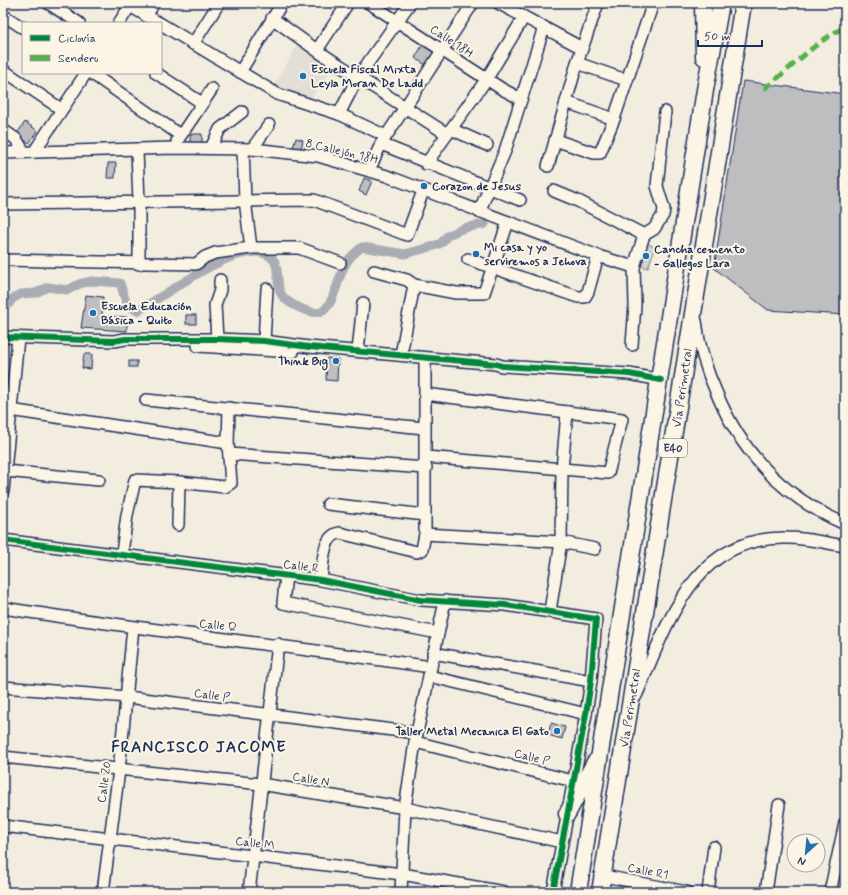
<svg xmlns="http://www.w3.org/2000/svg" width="848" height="895" font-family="Mynerve,sans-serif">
	<rect width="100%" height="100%" fill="#f3ede0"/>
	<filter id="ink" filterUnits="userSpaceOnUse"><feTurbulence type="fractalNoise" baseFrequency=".025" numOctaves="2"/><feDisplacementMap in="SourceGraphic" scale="8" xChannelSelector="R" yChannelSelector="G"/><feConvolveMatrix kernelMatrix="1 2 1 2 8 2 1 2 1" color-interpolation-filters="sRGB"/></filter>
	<g filter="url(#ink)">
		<path fill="#e3dfd6" d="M 298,44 L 334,66 L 310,100 L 273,87 Z"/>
		<path fill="#d3d1cc" stroke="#778095" d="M 644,242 L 655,247 L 648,268 L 637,265 Z"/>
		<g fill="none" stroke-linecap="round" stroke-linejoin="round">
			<path stroke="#a9acb3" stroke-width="9" d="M 3,299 L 9,304 L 12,299 L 21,294 L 36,293 L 48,287 L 68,290 L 79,284 L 92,281 L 120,283 L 127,305 L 137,311 C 167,295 228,246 262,253 C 284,258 274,280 281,294 C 286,303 313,317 323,311 C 334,304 338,278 344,267 C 348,259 354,253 362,247 L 405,254 L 434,246 L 441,243 L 448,235 L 464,228 L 485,224"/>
		</g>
		<g fill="#bebec0" stroke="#1b2f5e">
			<path d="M 423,44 L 435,52 L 426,65 L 415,58 Z"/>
			<path d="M 743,81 L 845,94 L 845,315 L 768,310 L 714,268 Z"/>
			<path d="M 25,122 L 38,131 L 29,143 L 16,135 Z"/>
			<path d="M 190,134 L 202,134 L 202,144 L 190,145 Z"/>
			<path d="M 296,138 L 303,140 L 301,149 L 293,147 Z"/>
			<path d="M 108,163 L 116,163 L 115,178 L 107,178 Z"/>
			<path d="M 364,178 L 372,181 L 366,195 L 359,191 Z"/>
			<path d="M 86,295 L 103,297 L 102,316 L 127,317 L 127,331 L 81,328 Z"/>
			<rect x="186" y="315" width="10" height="9"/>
			<path d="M 84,354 L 92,354 L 91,369 L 82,368 Z"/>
			<path d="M 327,358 L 338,359 L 337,381 L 326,380 Z"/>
			<rect x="129" y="361" width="8" height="6"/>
			<path d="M 551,723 L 565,727 L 562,739 L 548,735 Z"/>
		</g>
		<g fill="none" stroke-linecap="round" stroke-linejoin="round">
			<defs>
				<g id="minor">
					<path d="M 48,3 L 79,23"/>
					<path d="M 125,3 L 159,23"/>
					<path d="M 369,3 L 502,89 L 521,99"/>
					<path d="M 498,3 L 582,48"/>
					<path d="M 3,15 L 23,28"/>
					<path d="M 146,16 L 154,3"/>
					<path d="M 272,18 L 322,54 L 447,134"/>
					<path d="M 119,23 L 130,6"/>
					<path d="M 161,24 L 277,94 L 339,114 L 386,136"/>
					<path d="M 193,44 L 219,3"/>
					<path d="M 317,50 L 348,3"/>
					<path d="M 577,63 L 626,80"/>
					<path d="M 3,70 L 61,109"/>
					<path d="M 240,72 L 282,3"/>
					<path d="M 91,73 L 180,135"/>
					<path d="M 156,73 L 202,103"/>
					<path d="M 566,102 L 614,119"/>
					<path d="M 339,114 L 358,77 L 410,3"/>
					<path d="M 451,129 L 487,145"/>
					<path d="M 3,130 L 16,139 L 24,152"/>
					<path d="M 555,140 L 594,153 L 600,153 L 614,119 L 653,3"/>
					<path d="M 177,141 L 212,89"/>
					<path d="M 381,144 L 520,200"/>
					<path d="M 211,148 L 220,129 L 242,112"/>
					<path d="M 243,149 L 245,200 L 251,248"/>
					<path d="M 252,149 L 269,125"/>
					<path d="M 137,151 L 139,202 L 139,264"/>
					<path d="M 34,152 L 86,73"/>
					<path d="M 3,153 L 173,148 L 252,149 L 318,156 L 387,176 L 598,256 L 634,267"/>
					<path d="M 426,164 L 486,80 L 524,17"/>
					<path d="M 548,166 L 577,63 L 598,3"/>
					<path d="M 369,170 L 381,144 L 473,3"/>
					<path d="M 554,191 L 578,201 L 644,235 L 634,267 L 635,305 L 632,345"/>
					<path d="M 3,204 L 314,200 L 407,235 L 423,191"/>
					<path d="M 479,212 L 505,151 L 544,27"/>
					<path d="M 644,235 L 654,229 L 663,215 L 664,209 L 657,186 L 665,112"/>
					<path d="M 468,259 L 578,297 L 585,297 L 588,292 L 598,256"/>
					<path d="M 3,260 L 196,264 L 205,257 L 215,253 L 251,248 L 299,248 L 340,263"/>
					<path d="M 374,271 L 407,280 L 414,285"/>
					<path d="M 696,321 C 699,348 706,370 717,394 C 742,454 785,498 845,524"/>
					<path d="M 3,337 L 114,341 L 125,339 L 217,339 L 264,341 L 309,347 L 496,364 L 502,366 L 629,374 L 661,380"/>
					<path d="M 217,339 L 215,305 L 220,290 L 220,280"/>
					<path d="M 264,341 L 267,289"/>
					<path d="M 198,346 L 293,352"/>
					<path d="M 358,351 L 363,303"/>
					<path d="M 401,355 L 414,285 L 456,293 L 484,293 L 508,222"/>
					<path d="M 425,394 L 622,419 L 608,473 L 426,457"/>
					<path d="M 146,400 L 424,428"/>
					<path d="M 10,410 L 228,443 L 231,483 L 225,487 L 179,482 L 135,480 L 127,515 L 122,553"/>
					<path d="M 228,443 L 229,408"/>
					<path d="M 229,454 L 426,468"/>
					<path d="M 5,471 L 99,480"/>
					<path d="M 3,491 L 18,338"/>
					<path d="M 328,504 L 425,515"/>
					<path d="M 178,525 L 179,482"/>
					<path d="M 425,534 L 561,542 L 595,549"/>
					<path d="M 3,540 L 321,580 L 421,600 L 505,605 L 596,619 L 591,681 L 586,714 L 553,892"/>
					<path d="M 286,575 L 283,603 L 438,633"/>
					<path d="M 321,580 C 323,565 322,535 340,533 L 417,552 L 422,550 L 425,534 L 425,363"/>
					<path d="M 3,608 C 145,630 288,646 431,667"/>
					<path d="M 550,611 L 561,542 L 562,470 L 567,412"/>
					<path d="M 433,653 L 591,681"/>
					<path d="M 429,676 L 586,714"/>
					<path d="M 3,687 L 127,697 L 417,733"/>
					<path d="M 636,696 C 667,626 692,535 788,538 C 807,538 826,543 845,546"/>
					<path d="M 415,742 L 573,781"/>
					<path d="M 3,757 L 261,784 L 405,808 L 562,842"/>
					<path d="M 3,826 L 402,874 L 504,892"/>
					<path d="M 604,876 L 687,892"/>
					<path d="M 103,892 L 119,770 L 133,628"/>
					<path d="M 249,892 L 278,644"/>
					<path d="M 401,892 L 405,808 L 415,742 L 445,601"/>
					<path d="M 708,892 L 714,847"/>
					<path d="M 766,892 L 779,805"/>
					<path d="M 830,892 L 845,823"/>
				</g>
				<g id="highway">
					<path d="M 703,3 L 704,57"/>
					<path d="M 567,814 L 595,762"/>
					<path d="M 578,892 L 705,90 L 721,3"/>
					<path d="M 600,892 L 743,3"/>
				</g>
			</defs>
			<use href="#minor" stroke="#1b2f5e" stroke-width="14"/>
			<use href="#highway" stroke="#1b2f5e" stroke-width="19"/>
			<use href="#minor" stroke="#fcf5e5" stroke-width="11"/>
			<use href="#highway" stroke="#fcf5e5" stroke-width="16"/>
			<path stroke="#55b248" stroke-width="5" stroke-dasharray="10 5" stroke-linecap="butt" d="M 764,89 C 792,68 814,42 845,27"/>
			<defs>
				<g id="cycleway">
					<path d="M 3,337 L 114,341 L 125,339 L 217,339 L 264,341 L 309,347 L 496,364 L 502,366 L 629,374 L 661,380"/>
					<path d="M 3,540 L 321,580 L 421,600 L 505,605 L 596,619 L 591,681 L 586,714 L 553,892"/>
				</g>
			</defs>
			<use href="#cycleway" stroke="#fcf5e5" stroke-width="8"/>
			<use href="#cycleway" stroke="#00873e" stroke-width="6"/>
		</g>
	</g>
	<g fill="#1f6fb2" stroke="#fcf5e5" stroke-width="1.5">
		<circle cx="303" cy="76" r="4"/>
		<circle cx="424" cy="186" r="4"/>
		<circle cx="476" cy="254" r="4"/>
		<circle cx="646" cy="256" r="4"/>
		<circle cx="93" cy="313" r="4"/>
		<circle cx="336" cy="361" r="4"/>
		<circle cx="557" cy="731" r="4"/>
	</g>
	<g text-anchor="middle" stroke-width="4" stroke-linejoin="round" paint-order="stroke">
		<rect fill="#fcf5e5" stroke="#5e6a86" stroke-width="1" x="659" y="439" width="28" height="18" rx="3"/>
		<g font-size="11" font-weight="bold" fill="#1b2f5e">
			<text x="673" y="452">E40</text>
		</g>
		<g font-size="12" fill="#1b2f5e" stroke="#fcf5e5">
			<text transform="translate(452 41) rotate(33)" y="4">Calle 18H</text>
			<text transform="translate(342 151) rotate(13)" y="4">8 Callejón 18H</text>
			<text transform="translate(682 388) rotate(-82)" y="4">Vía Perimetral</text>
			<text transform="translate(301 566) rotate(7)" y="4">Calle R</text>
			<text transform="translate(218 625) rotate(6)" y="4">Calle Q</text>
			<text transform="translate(212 695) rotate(8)" y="4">Calle P</text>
			<text transform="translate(630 708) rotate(-81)" y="4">Vía Perimetral</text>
			<text transform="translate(532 757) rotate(14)" y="4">Calle P</text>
			<text transform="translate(311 779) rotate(9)" y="4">Calle N</text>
			<text transform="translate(104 782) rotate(-82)" y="4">Calle 20</text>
			<text transform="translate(255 843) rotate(7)" y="4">Calle M</text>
			<text transform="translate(648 871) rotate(11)" y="4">Calle R1</text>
		</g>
		<g font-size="12" font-weight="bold" fill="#1b2f5e" stroke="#fcf5e5" text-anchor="start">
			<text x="311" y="73">Escuela Fiscal Mixta<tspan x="311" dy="14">Leyla Moran De Ladd</tspan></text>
			<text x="432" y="190">Corazon de Jesus</text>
			<text x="484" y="251">Mi casa y yo<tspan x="484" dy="14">serviremos a Jehova</tspan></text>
			<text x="654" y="253">Cancha cemento<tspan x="654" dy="14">- Gallegos Lara</tspan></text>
			<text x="101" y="310">Escuela Educación<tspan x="101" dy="14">Básica - Quito</tspan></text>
			<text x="328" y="365" text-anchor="end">Think Big</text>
			<text x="549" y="735" text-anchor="end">Taller Metal Mecanica El Gato</text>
		</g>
		<g font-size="16" font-weight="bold" letter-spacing="1" fill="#1b2f5e" stroke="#fcf5e5">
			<text x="199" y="752">FRANCISCO JACOME</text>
		</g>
	</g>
	<rect width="848" height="895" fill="none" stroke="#fcf5e5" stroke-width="16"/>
	<rect x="8" y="8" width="832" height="879" fill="none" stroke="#1b2f5e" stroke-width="1.5" filter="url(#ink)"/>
	<rect x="22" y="22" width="140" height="52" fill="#fcf5e5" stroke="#a2a6af"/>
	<rect x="30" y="35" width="20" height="6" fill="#00873e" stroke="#a2a6af"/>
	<text x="58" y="42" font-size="12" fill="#1b2f5e">Ciclovía</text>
	<rect x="30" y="55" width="20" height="6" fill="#55b248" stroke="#a2a6af"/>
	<text x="58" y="62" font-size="12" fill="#1b2f5e">Sendero</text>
	<g transform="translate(806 853) rotate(207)"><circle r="19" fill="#fcf5e5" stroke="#a2a6af"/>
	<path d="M0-3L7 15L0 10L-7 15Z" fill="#1f6fb2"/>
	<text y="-6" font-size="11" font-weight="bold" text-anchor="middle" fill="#1b2f5e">N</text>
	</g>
	<path d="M698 40v6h64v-6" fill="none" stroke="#1b2f5e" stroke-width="2"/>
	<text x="704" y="40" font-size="12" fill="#1b2f5e" stroke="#fcf5e5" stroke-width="3" paint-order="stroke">50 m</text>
</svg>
